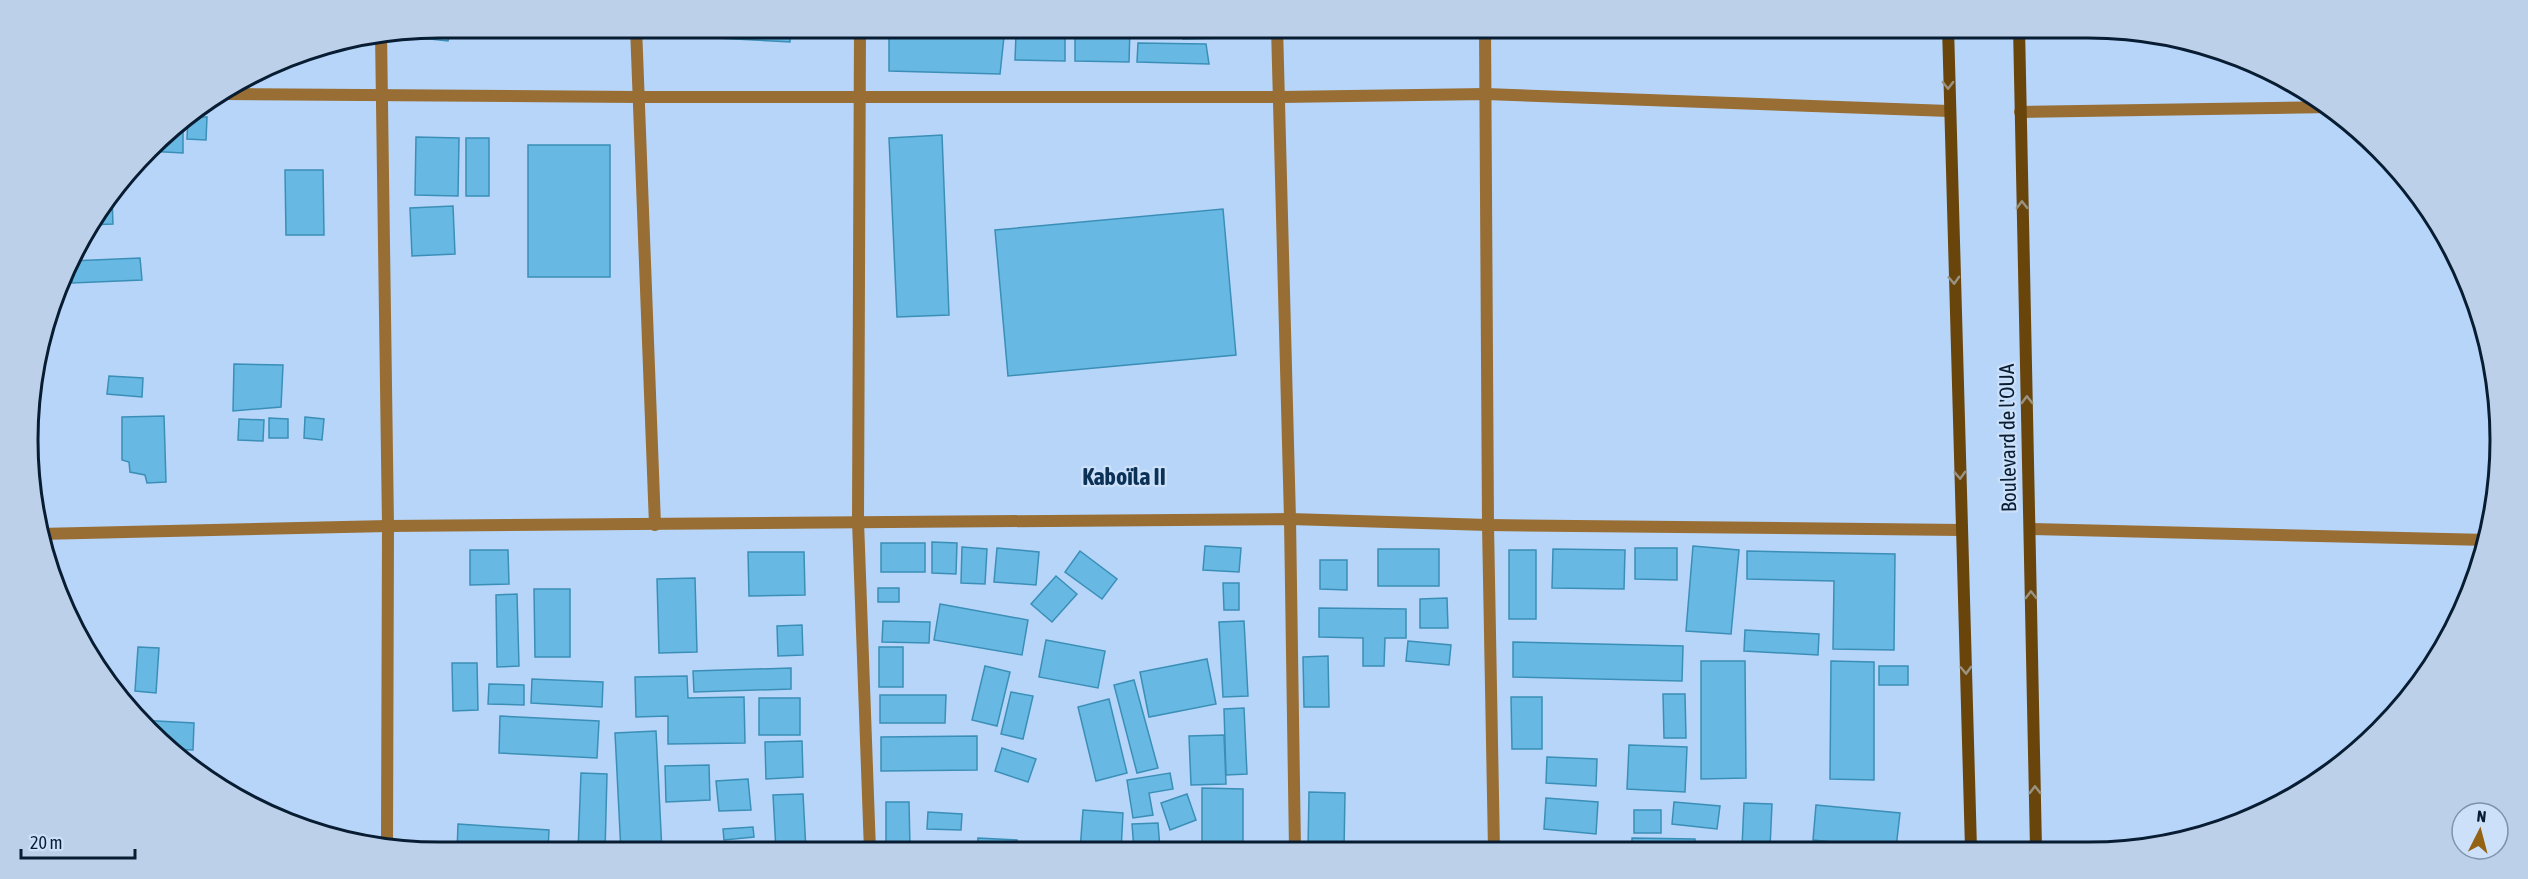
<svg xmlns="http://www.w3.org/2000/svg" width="2528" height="879" font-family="'Asap Condensed',sans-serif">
	<rect width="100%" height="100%" fill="#b6d5f9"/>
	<g fill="#67b9e3" stroke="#3b8fb7" stroke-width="1.5">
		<path d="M 451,27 L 448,41 L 403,36 L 403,31 Z"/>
		<path d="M 536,27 L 553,27 L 553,37 L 537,37 Z"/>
		<path d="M 696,27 L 790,27 L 790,42 L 696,37 Z"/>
		<path d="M 889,27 L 1005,27 L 1000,74 L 889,71 Z"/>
		<path d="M 1075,27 L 1130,27 L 1129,62 L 1075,61 Z"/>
		<path d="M 1180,27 L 1224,27 L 1226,38 L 1183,39 Z"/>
		<path d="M 1016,34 L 1065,35 L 1065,61 L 1015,60 Z"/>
		<path d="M 1138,43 L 1206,44 L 1209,64 L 1137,62 Z"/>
		<path d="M 188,117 L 207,117 L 206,140 L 187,139 Z"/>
		<path d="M 180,122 L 183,122 L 183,153 L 147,151 L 167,130 Z"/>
		<path d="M 942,135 L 949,315 L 897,317 L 889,138 Z"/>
		<path d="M 416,137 L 459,138 L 458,196 L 415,195 Z"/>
		<rect x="466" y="138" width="23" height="58"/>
		<rect x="528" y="145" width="82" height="132"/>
		<path d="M 285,170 L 323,170 L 324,235 L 286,235 Z"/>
		<path d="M 112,197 L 113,224 L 89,225 L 107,198 Z"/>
		<path d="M 453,206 L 455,254 L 412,256 L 410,208 Z"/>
		<path d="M 1223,209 L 1236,355 L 1008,376 L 995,230 Z"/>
		<path d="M 140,258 L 142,280 L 72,283 L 71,261 Z"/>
		<path d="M 234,364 L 283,365 L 281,407 L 233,411 Z"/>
		<path d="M 109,376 L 143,378 L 142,397 L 107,394 Z"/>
		<path d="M 164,416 L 166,482 L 147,483 L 145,475 L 130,472 L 129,462 L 122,460 L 122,417 Z"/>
		<path d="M 305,417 L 324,419 L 322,440 L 304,438 Z"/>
		<path d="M 269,418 L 288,419 L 288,438 L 269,438 Z"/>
		<path d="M 239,419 L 264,420 L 263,441 L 238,440 Z"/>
		<path d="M 932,542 L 957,543 L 956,574 L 932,573 Z"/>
		<rect x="881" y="543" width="44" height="29"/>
		<path d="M 1205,546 L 1241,548 L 1239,572 L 1203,570 Z"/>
		<path d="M 1693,546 L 1739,550 L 1731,634 L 1686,631 Z"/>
		<path d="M 962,547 L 987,549 L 985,584 L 961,583 Z"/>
		<path d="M 997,548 L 1039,552 L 1036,585 L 994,582 Z"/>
		<path d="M 1635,548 L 1677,548 L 1677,580 L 1635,579 Z"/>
		<rect x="1378" y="549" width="61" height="37"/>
		<path d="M 1553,549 L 1625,550 L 1624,589 L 1552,588 Z"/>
		<path d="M 470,550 L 508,550 L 509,584 L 470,585 Z"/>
		<rect x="1509" y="550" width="27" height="69"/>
		<path d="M 1080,551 L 1117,579 L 1102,599 L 1065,572 Z"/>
		<path d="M 1747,551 L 1895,554 L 1894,650 L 1833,649 L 1834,581 L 1747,579 Z"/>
		<path d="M 748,552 L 804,552 L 805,595 L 749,596 Z"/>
		<path d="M 1320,560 L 1347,560 L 1347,590 L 1320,589 Z"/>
		<path d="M 1056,576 L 1077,594 L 1052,622 L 1031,604 Z"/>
		<path d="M 695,578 L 697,652 L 659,653 L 657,579 Z"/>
		<path d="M 1223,583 L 1239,583 L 1239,610 L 1224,610 Z"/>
		<rect x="878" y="588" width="21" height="14"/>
		<path d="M 534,589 L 570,589 L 570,657 L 535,657 Z"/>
		<path d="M 517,594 L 519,666 L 497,667 L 496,595 Z"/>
		<path d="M 1447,598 L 1448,628 L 1420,628 L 1420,599 Z"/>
		<path d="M 940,604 L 1028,620 L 1022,655 L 934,640 Z"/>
		<path d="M 1319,608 L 1406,609 L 1406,638 L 1385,638 L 1384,666 L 1363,666 L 1363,638 L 1319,637 Z"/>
		<path d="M 883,621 L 930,622 L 929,643 L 882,642 Z"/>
		<path d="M 1244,621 L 1248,696 L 1223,697 L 1219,622 Z"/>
		<path d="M 802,625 L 803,655 L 778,656 L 777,626 Z"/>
		<path d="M 1745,630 L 1819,634 L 1818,655 L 1744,651 Z"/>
		<path d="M 1046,640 L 1105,651 L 1098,688 L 1039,677 Z"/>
		<path d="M 1408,641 L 1451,645 L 1449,665 L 1406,661 Z"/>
		<path d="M 1513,642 L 1683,646 L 1682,681 L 1513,677 Z"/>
		<path d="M 138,647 L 159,648 L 156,693 L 135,691 Z"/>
		<rect x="879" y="647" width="24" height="40"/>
		<path d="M 1328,656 L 1329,707 L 1304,707 L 1303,657 Z"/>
		<path d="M 1207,659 L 1216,704 L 1149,717 L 1140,672 Z"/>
		<path d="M 1701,661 L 1745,661 L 1746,778 L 1701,779 Z"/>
		<path d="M 1831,661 L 1874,662 L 1874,780 L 1830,779 Z"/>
		<path d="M 452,663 L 477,663 L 478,710 L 453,711 Z"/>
		<path d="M 985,666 L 1010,672 L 997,726 L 972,720 Z"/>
		<rect x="1879" y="666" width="29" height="19"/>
		<path d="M 791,668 L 791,689 L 694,692 L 693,671 Z"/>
		<path d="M 687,676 L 688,698 L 744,697 L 745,743 L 668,744 L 668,716 L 636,717 L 635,677 Z"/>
		<path d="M 532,679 L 603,682 L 602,707 L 531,703 Z"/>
		<path d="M 1134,680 L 1158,768 L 1137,773 L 1114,685 Z"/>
		<path d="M 489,684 L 524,685 L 524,705 L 488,704 Z"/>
		<path d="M 1011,692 L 1033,696 L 1023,739 L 1001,734 Z"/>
		<path d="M 1663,694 L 1685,694 L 1686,738 L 1664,738 Z"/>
		<path d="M 880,695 L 946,695 L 945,723 L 880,723 Z"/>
		<path d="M 1511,697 L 1542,697 L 1542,749 L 1512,749 Z"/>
		<rect x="759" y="698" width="41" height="37"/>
		<path d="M 1109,699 L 1127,773 L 1096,781 L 1078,707 Z"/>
		<path d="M 1244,708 L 1247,774 L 1226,775 L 1224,709 Z"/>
		<path d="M 500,716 L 599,721 L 597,758 L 499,753 Z"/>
		<path d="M 138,720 L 194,723 L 193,750 L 169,749 Z"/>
		<path d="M 656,731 L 662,852 L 621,852 L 615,733 Z"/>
		<path d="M 1224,735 L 1226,784 L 1191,785 L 1189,736 Z"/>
		<path d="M 977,736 L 977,770 L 881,771 L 881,737 Z"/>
		<path d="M 802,741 L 803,777 L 766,779 L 765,742 Z"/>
		<path d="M 1629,745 L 1687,747 L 1685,792 L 1627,789 Z"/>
		<path d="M 1002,748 L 1036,759 L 1028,782 L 995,771 Z"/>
		<path d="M 1547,757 L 1597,759 L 1596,786 L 1546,783 Z"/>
		<path d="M 709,765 L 710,800 L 666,802 L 665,766 Z"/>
		<path d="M 581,773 L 607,774 L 605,852 L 578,852 Z"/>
		<path d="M 1170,773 L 1173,789 L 1149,793 L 1153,815 L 1133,818 L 1127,780 Z"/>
		<path d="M 748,779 L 751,810 L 719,811 L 716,781 Z"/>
		<path d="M 1202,788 L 1243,789 L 1243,850 L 1202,850 Z"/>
		<path d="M 1309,792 L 1345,793 L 1344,850 L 1308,850 Z"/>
		<path d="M 803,794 L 806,851 L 776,851 L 773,795 Z"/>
		<path d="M 1187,794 L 1196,820 L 1170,830 L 1161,803 Z"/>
		<path d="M 1546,798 L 1598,802 L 1596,834 L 1544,829 Z"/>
		<path d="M 886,802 L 909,802 L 910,847 L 886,847 Z"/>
		<path d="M 1674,802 L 1720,806 L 1717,829 L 1672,824 Z"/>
		<path d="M 1744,803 L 1772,804 L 1770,848 L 1742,847 Z"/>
		<path d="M 1816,805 L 1900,813 L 1896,848 L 1813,840 Z"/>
		<path d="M 1083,810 L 1123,813 L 1121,851 L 1080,851 Z"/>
		<rect x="1634" y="810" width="27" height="23"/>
		<path d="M 928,812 L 962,814 L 961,830 L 927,829 Z"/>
		<path d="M 1158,823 L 1160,848 L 1134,850 L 1132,824 Z"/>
		<path d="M 458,824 L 549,830 L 548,852 L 457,852 Z"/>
		<path d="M 753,827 L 754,837 L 724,840 L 723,829 Z"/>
		<path d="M 978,838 L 1017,840 L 1017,851 L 977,851 Z"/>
		<path d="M 1632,838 L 1695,839 L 1695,849 L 1632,849 Z"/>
		<path d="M 918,846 L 956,850 L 956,851 L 918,851 Z"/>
		<path d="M 1709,846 L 1738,847 L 1738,849 L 1709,849 Z"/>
	</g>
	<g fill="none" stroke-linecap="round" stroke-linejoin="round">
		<g stroke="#986e34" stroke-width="12">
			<path d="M 636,27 L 655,525"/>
			<path d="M 860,27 L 858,521 L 870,851"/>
			<path d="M 1277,27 L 1290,519 L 1295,850"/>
			<path d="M 1485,27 L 1488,525 L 1494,850"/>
			<path d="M 381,33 L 388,526 L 387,845"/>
			<path d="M 225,94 L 638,97 L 1281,97 L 1486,94 L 1949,111"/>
			<path d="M 2020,112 L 2332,107"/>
			<path d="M 2030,529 L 2488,540"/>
			<path d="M 39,534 L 388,526 L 1290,519 L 1488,525 L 1962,530"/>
		</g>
		<g stroke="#69450c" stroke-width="12">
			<path d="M 1948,27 L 1971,849"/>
			<path d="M 2019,27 L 2036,849"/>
		</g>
	</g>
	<defs><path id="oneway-chevron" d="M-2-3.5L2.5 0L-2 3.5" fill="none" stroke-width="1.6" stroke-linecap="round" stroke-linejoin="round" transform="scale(1.5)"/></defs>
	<g stroke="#9a9382">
		<use href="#oneway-chevron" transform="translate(1948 85) rotate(89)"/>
		<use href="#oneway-chevron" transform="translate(2022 205) rotate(-91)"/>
		<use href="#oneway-chevron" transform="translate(1954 280) rotate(88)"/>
		<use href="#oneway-chevron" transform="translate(2027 400) rotate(-91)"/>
		<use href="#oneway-chevron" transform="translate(1960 475) rotate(88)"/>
		<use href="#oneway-chevron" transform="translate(2031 595) rotate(-91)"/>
		<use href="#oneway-chevron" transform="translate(1966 670) rotate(88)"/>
		<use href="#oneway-chevron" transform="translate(2035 790) rotate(-91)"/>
	</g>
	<g text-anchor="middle" stroke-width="4.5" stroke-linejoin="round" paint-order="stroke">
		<g font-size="21" fill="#081c32" stroke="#cce1f9">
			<text transform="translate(2008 438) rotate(-91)" y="7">Boulevard de l'OUA</text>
		</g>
		<g font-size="24" font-weight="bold" fill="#0b3157" stroke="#cce1f9">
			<text x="1124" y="485">Kaboïla II</text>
		</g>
	</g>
	<path d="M0 0H2528V879H0ZM440 38H2088A402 402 0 0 1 2490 440V440A402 402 0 0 1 2088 842H440A402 402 0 0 1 38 440V440A402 402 0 0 1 440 38Z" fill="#bcd1e9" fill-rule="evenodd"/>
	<path fill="none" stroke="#081c32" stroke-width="3" d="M440 38H2088A402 402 0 0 1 2490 440V440A402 402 0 0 1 2088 842H440A402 402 0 0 1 38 440V440A402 402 0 0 1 440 38Z"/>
	<g transform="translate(2480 831) rotate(6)"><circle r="28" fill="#cce1f9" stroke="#7e92a9" stroke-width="1.5"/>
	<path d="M0-4.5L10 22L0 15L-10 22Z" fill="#936212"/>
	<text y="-9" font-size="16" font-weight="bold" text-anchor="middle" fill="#081c32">N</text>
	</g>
	<path d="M21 849v9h114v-9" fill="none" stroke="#081c32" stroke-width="3"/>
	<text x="30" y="849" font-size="18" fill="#081c32" stroke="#cce1f9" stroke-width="4.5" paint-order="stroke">20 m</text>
</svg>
